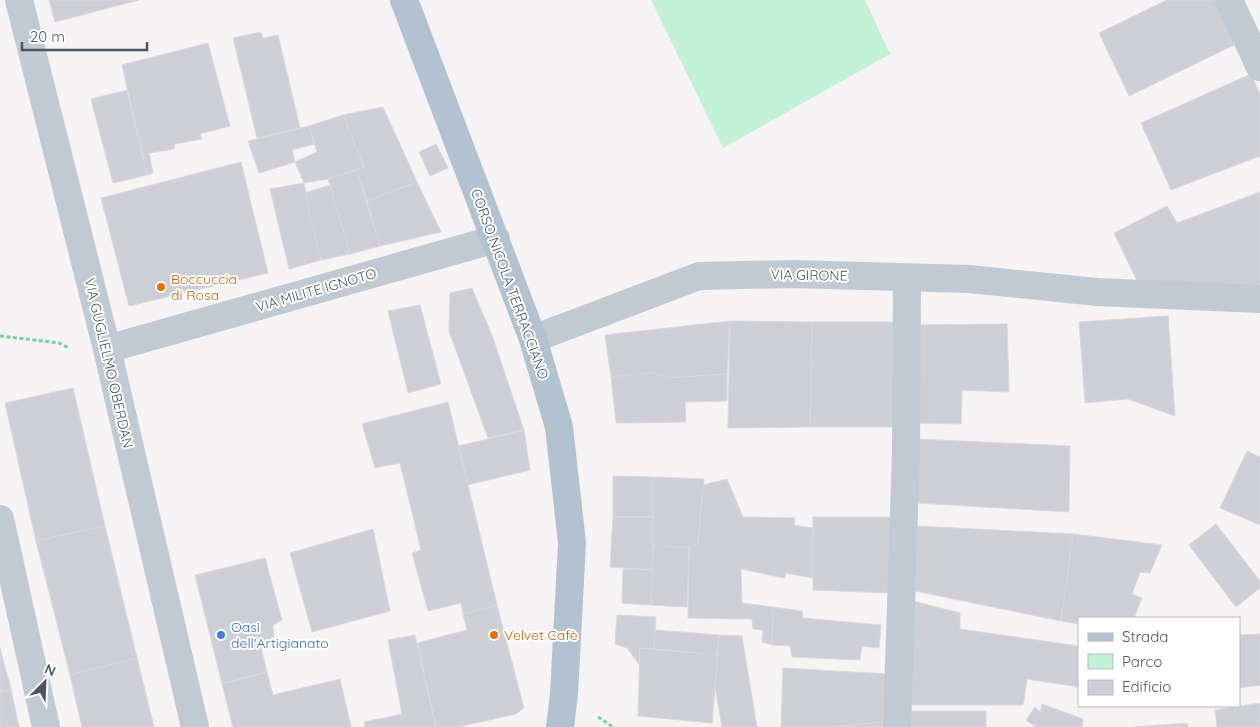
<svg xmlns="http://www.w3.org/2000/svg" width="1260" height="727" font-family="Quicksand,sans-serif">
	<rect width="100%" height="100%" fill="#f5f3f3"/>
	<path fill="#c3f1d5" d="M 651,0 L 865,0 L 890,54 L 723,148 Z"/>
	<g fill="#cdcfd5" stroke="#d7d9de">
		<path d="M 49,0 L 139,0 L 55,22 Z"/>
		<path d="M 1167,0 L 1217,0 L 1238,43 L 1129,96 L 1099,33 Z"/>
		<path d="M 261,32 L 263,38 L 278,35 L 300,128 L 257,138 L 233,38 Z"/>
		<path d="M 208,43 L 230,126 L 200,134 L 202,139 L 175,144 L 174,149 L 149,153 L 153,173 L 147,175 L 122,65 Z"/>
		<path d="M 1251,74 L 1260,94 L 1260,156 L 1171,190 L 1141,123 Z"/>
		<path d="M 127,90 L 147,175 L 113,183 L 91,99 Z"/>
		<path d="M 383,107 L 417,182 L 367,201 L 357,170 L 364,167 L 343,115 Z"/>
		<path d="M 343,115 L 364,167 L 328,179 L 304,183 L 295,162 L 317,152 L 309,126 Z"/>
		<path d="M 309,126 L 314,144 L 292,150 L 295,162 L 259,173 L 248,141 Z"/>
		<path d="M 436,144 L 448,168 L 430,176 L 419,152 Z"/>
		<path d="M 241,162 L 268,273 L 129,306 L 101,198 Z"/>
		<path d="M 357,170 L 380,246 L 350,254 L 328,179 Z"/>
		<path d="M 417,182 L 441,232 L 380,246 L 367,201 Z"/>
		<path d="M 304,183 L 321,260 L 289,269 L 270,189 Z"/>
		<path d="M 330,185 L 350,254 L 321,260 L 305,193 Z"/>
		<path d="M 1260,192 L 1260,290 L 1139,285 L 1114,233 L 1167,206 L 1177,223 Z"/>
		<path d="M 472,288 L 493,338 L 524,430 L 488,438 L 449,331 L 450,293 Z"/>
		<path d="M 420,305 L 441,384 L 408,393 L 388,311 Z"/>
		<path d="M 1168,316 L 1175,416 L 1128,399 L 1085,403 L 1079,322 Z"/>
		<path d="M 730,321 L 727,374 L 668,378 L 652,372 L 611,377 L 605,335 Z"/>
		<path d="M 730,321 L 812,322 L 810,427 L 728,428 Z"/>
		<path d="M 812,322 L 901,322 L 902,427 L 810,427 Z"/>
		<path d="M 1007,324 L 1009,392 L 962,390 L 961,424 L 918,423 L 918,325 Z"/>
		<path d="M 652,372 L 668,378 L 727,374 L 727,401 L 685,402 L 686,422 L 616,423 L 611,377 Z"/>
		<path d="M 73,388 L 105,526 L 36,541 L 5,403 Z"/>
		<path d="M 448,402 L 497,605 L 463,614 L 461,603 L 428,611 L 412,553 L 421,550 L 400,463 L 375,468 L 362,424 Z"/>
		<path d="M 524,430 L 530,470 L 468,485 L 459,446 Z"/>
		<path d="M 916,439 L 1070,446 L 1069,512 L 917,503 Z"/>
		<path d="M 1247,451 L 1260,457 L 1260,525 L 1220,508 Z"/>
		<path d="M 613,476 L 653,477 L 653,517 L 613,517 Z"/>
		<path d="M 653,477 L 704,479 L 698,544 L 689,548 L 653,546 Z"/>
		<path d="M 727,479 L 743,517 L 795,518 L 794,525 L 813,528 L 813,578 L 786,573 L 784,578 L 741,569 L 742,603 L 773,607 L 772,645 L 762,642 L 763,630 L 753,629 L 752,619 L 688,618 L 689,548 L 698,544 L 703,485 Z"/>
		<path d="M 613,517 L 653,517 L 653,570 L 610,567 Z"/>
		<path d="M 813,517 L 892,517 L 892,593 L 813,590 Z"/>
		<path d="M 1216,524 L 1260,581 L 1260,588 L 1236,607 L 1189,545 Z"/>
		<path d="M 105,526 L 137,658 L 70,675 L 36,541 Z"/>
		<path d="M 917,526 L 1073,534 L 1061,621 L 915,591 Z"/>
		<path d="M 373,529 L 390,611 L 312,632 L 290,553 Z"/>
		<path d="M 1073,534 L 1162,545 L 1150,573 L 1140,572 L 1132,594 L 1142,598 L 1134,618 L 1079,618 L 1079,624 L 1061,621 Z"/>
		<path d="M 653,546 L 689,548 L 687,607 L 651,605 Z"/>
		<path d="M 265,558 L 282,620 L 273,625 L 274,640 L 261,648 L 267,672 L 222,684 L 195,575 Z"/>
		<path d="M 623,569 L 653,570 L 651,605 L 622,603 Z"/>
		<path d="M 913,601 L 960,613 L 960,629 L 1079,646 L 1079,687 L 1027,679 L 1023,705 L 909,705 Z"/>
		<path d="M 497,605 L 524,708 L 516,714 L 458,727 L 436,727 L 417,643 L 467,630 L 463,614 Z"/>
		<path d="M 773,607 L 802,611 L 803,618 L 881,625 L 879,648 L 862,646 L 860,660 L 792,657 L 790,646 L 772,645 Z"/>
		<path d="M 617,615 L 656,617 L 654,649 L 640,648 L 639,664 L 627,648 L 615,644 Z"/>
		<path d="M 655,630 L 719,635 L 718,655 L 654,649 Z"/>
		<path d="M 1260,634 L 1260,685 L 1239,688 L 1239,635 Z"/>
		<path d="M 415,635 L 436,727 L 365,727 L 364,722 L 402,714 L 388,640 Z"/>
		<path d="M 719,635 L 742,636 L 757,727 L 722,727 L 715,687 Z"/>
		<path d="M 0,648 L 11,689 L 0,692 Z"/>
		<path d="M 640,648 L 718,655 L 712,723 L 638,716 Z"/>
		<path d="M 137,658 L 154,727 L 82,727 L 70,675 Z"/>
		<path d="M 783,668 L 888,674 L 883,722 L 832,727 L 781,727 Z"/>
		<path d="M 267,672 L 273,695 L 340,679 L 351,727 L 233,727 L 222,684 Z"/>
		<path d="M 11,689 L 19,727 L 0,727 L 0,692 Z"/>
		<path d="M 1260,703 L 1260,727 L 1217,727 L 1215,710 Z"/>
		<path d="M 1042,704 L 1083,719 L 1082,727 L 1036,727 L 1026,720 L 1035,707 L 1040,712 Z"/>
		<rect x="908" y="711" width="78" height="16"/>
		<path d="M 883,722 L 883,727 L 832,727 Z"/>
		<path d="M 1187,723 L 1188,727 L 1133,727 Z"/>
	</g>
	<g fill="none" stroke-linecap="round" stroke-linejoin="round">
		<g stroke="#7ad0a6" stroke-width="3" stroke-dasharray="4 2.5" stroke-linecap="butt">
			<path d="M 0,336 L 59,343 L 69,348"/>
			<path d="M 598,717 L 613,727"/>
		</g>
		<g stroke="#c1cad2" stroke-width="28">
			<path d="M 19,0 L 107,349 L 195,727"/>
			<path d="M 1229,0 L 1260,67"/>
			<path d="M 533,339 L 699,276 L 793,274 L 969,279 L 1097,292 L 1260,299"/>
			<path d="M 107,349 L 496,239"/>
			<path d="M 0,519 L 46,727"/>
			<path d="M 897,727 L 906,451 L 907,278"/>
		</g>
		<path stroke="#b3c2d1" stroke-width="28" d="M 404,0 L 533,339 L 559,427 L 572,543 L 564,694 L 560,727"/>
	</g>
	<g fill="#e8710a" stroke="#fff" stroke-width="2">
		<circle cx="161" cy="287" r="5"/>
		<circle cx="494" cy="635" r="5"/>
	</g>
	<circle fill="#3f7fe0" stroke="#fff" stroke-width="2" cx="221" cy="635" r="5"/>
	<g text-anchor="middle" stroke-width="4" stroke-linejoin="round" paint-order="stroke">
		<g font-size="14" fill="#4a5661" stroke="#fff">
			<text transform="translate(809 275) rotate(1)" y="5">VIA GIRONE</text>
			<text transform="translate(510 284) rotate(70)" y="5">CORSO NICOLA TERRACCIANO</text>
			<text transform="translate(316 290) rotate(-16)" y="5">VIA MILITE IGNOTO</text>
			<text transform="translate(109 363) rotate(77)" y="5">VIA GUGLIELMO OBERDAN</text>
		</g>
		<g font-size="14" fill="#c56008" stroke="#fff" text-anchor="start">
			<text x="171" y="284">Boccuccia<tspan x="171" dy="16">di Rosa</tspan></text>
			<text x="504" y="640">Velvet Cafè</text>
		</g>
		<g font-size="14" fill="#366cbe" stroke="#fff" text-anchor="start">
			<text x="231" y="632">Oasi<tspan x="231" dy="16">dell'Artigianato</tspan></text>
		</g>
	</g>
	<rect x="1078" y="617" width="162" height="90" fill="#ffffff" stroke="#b7bbc0"/>
	<rect x="1088" y="633" width="25" height="8" fill="#b3c2d1" stroke="#b7bbc0"/>
	<text x="1122" y="642" font-size="15" fill="#4a5661">Strada</text>
	<rect x="1088" y="654" width="25" height="15" fill="#c3f1d5" stroke="#b7bbc0"/>
	<text x="1122" y="667" font-size="15" fill="#4a5661">Parco</text>
	<rect x="1088" y="680" width="25" height="15" fill="#cdcfd5" stroke="#b7bbc0"/>
	<text x="1122" y="692" font-size="15" fill="#4a5661">Edificio</text>
	<g transform="translate(45 682) rotate(24)" stroke="#ffffff" stroke-width="4" paint-order="stroke">
	<path d="M0-4L9 19L0 12L-9 19Z" fill="#4a5661"/>
	<text y="-8" font-size="14" font-weight="bold" text-anchor="middle" fill="#4a5661">N</text>
	</g>
	<path d="M22 42v8h125v-8" fill="none" stroke="#4a5661" stroke-width="2.5"/>
	<text x="30" y="42" font-size="15" fill="#4a5661" stroke="#ffffff" stroke-width="4" paint-order="stroke">20 m</text>
</svg>
